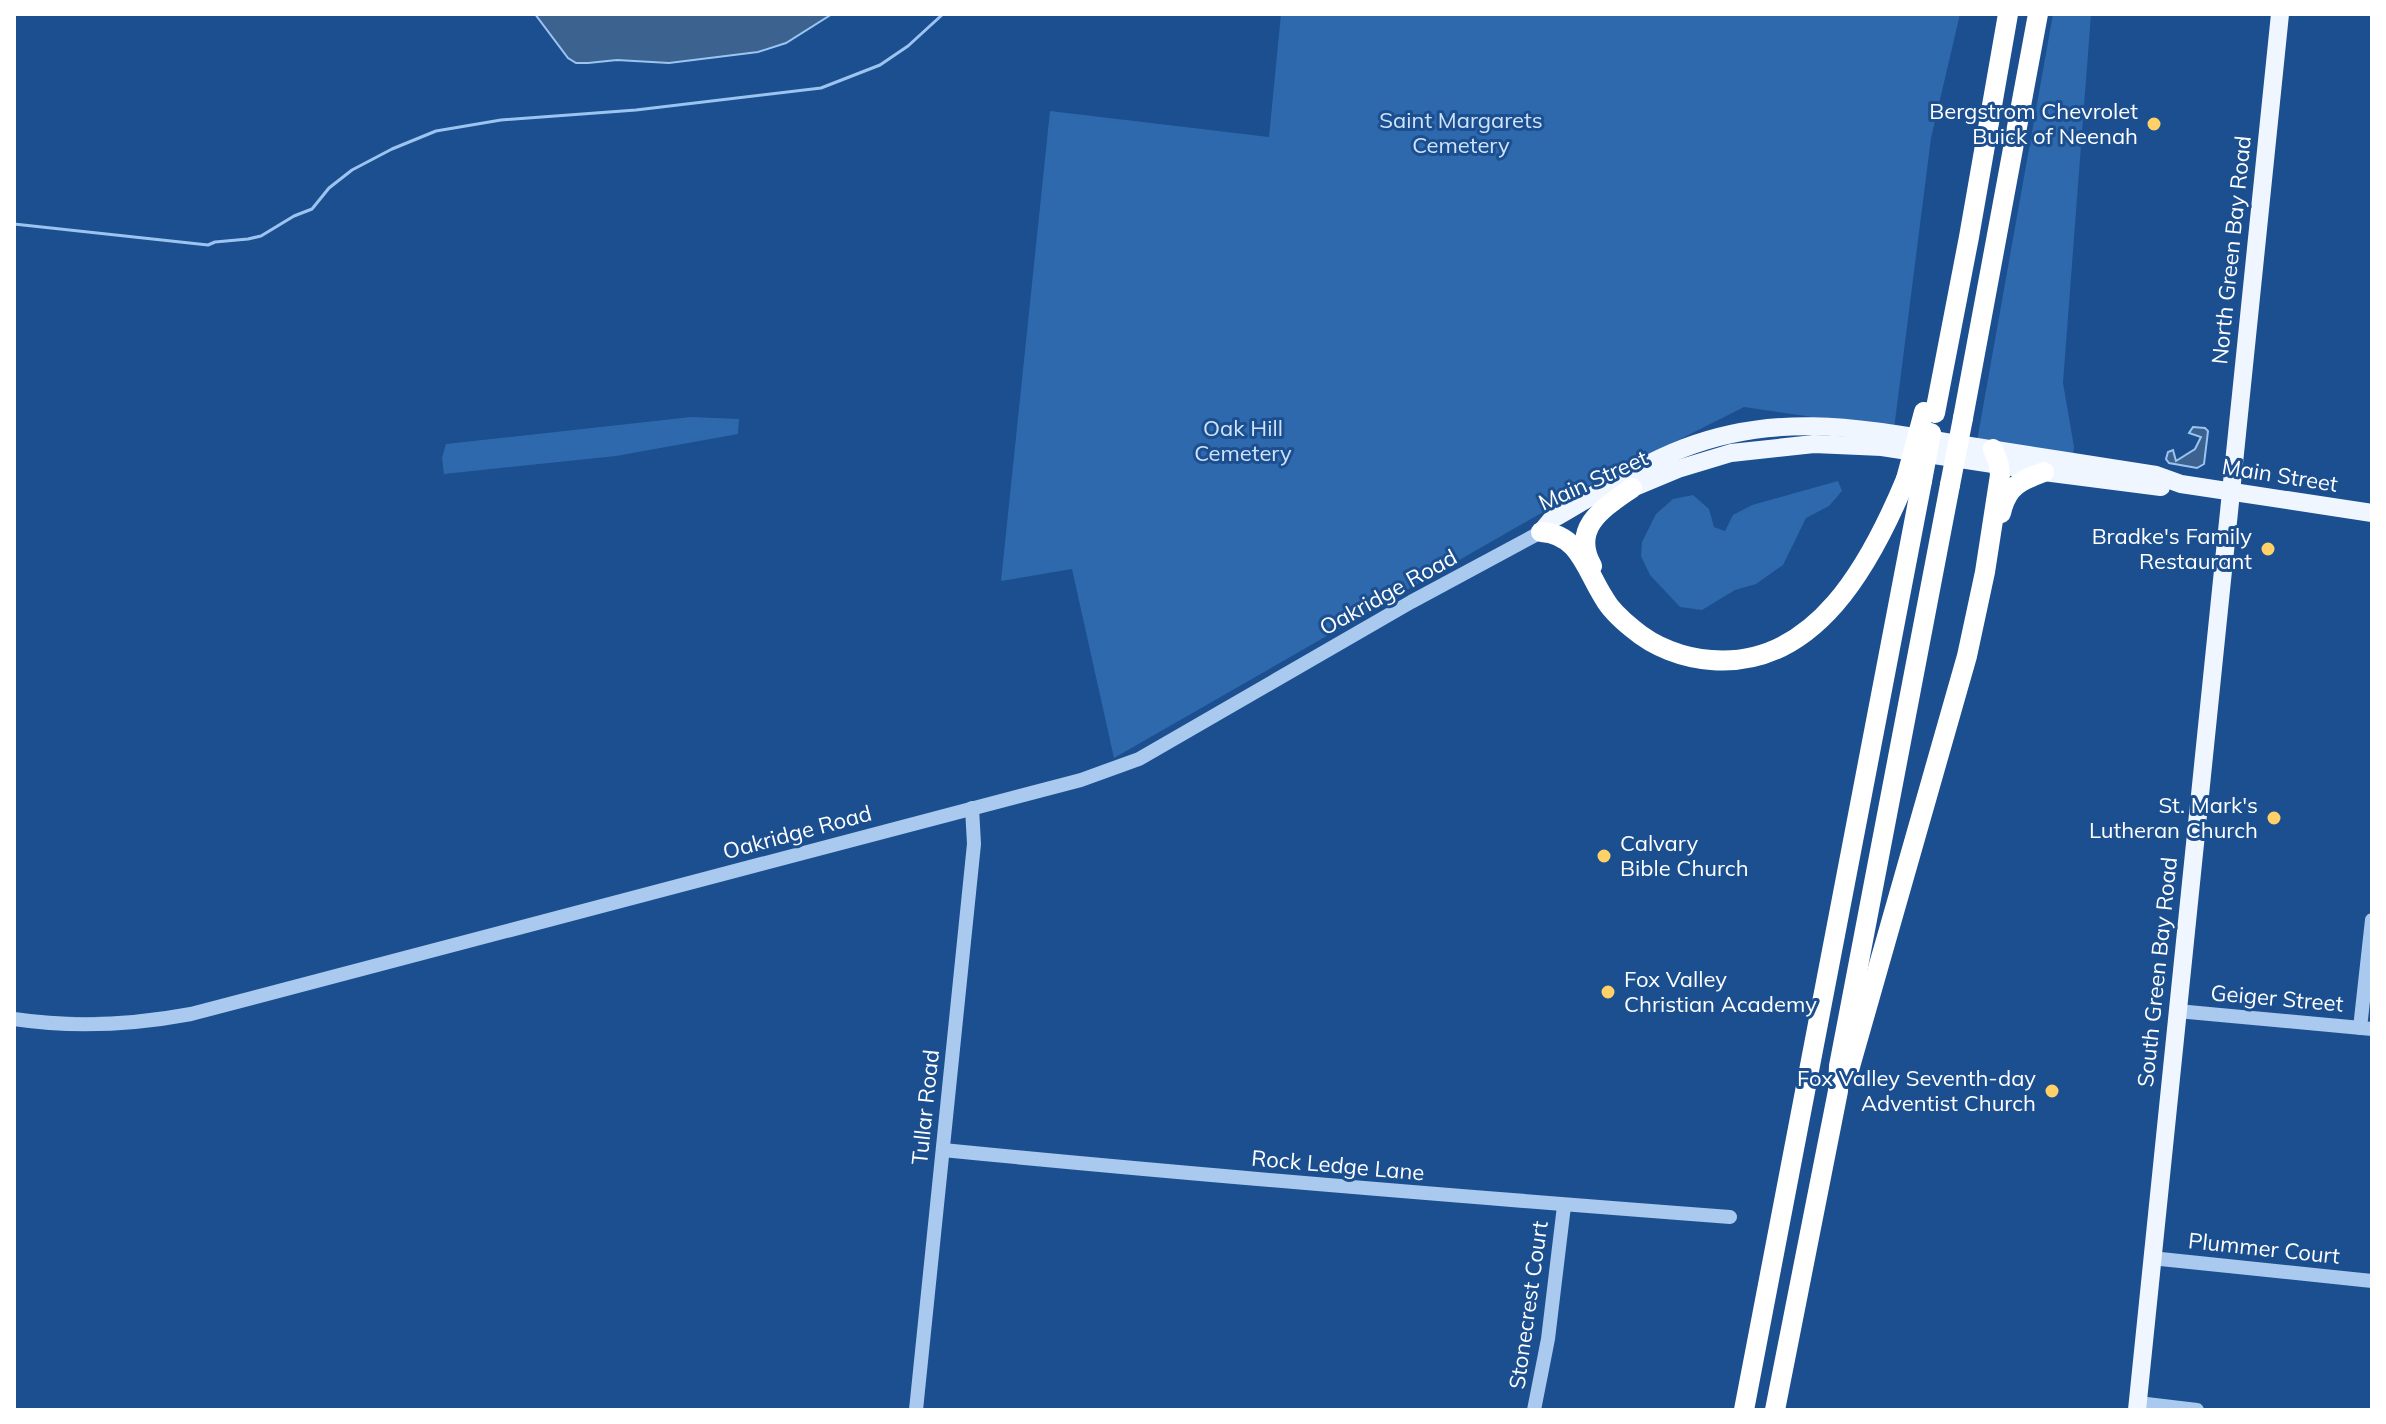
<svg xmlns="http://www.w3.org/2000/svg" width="2386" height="1424" font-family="Mulish,sans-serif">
	<rect width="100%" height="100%" fill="#1b4f8f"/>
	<g fill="#2e69ad">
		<path d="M 1281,14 L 1960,14 L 1931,138 L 1894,429 L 1744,407 L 1599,480 L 1114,758 L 1072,569 L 1001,581 L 1050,111 L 1269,137 Z"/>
		<path d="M 2053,14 L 2091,14 L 2063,383 L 2074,447 L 2073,456 L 1977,441 Z"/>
		<path d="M 691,417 L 739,419 L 738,434 L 616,456 L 444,474 L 442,458 L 446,444 Z"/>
		<path d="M 1838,481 L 1842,491 L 1829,506 L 1806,518 L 1783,565 L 1756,584 L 1735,590 L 1702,610 L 1680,607 L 1650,575 L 1641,556 L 1642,542 L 1656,514 L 1673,499 L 1693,495 L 1709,509 L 1714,527 L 1725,531 L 1733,515 L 1752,505 Z"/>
	</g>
	<g fill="#3c6290" stroke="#9cc4f0" stroke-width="2">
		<path d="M 535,14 L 832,14 L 786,43 L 758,52 L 669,63 L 617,60 L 588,63 L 576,63 L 568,58 Z"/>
		<path d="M 2193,427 L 2205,428 L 2208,431 L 2204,464 L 2197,468 L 2169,463 L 2166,459 L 2168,452 L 2173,450 L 2176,461 L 2195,449 L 2201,437 L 2189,433 Z"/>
	</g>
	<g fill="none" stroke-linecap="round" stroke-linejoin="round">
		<path stroke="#9cc4f0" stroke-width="3" d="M 14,224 L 208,245 L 215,242 L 248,239 L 261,236 L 294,216 L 312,209 L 329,188 L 352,170 L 392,149 L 436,131 L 501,120 L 636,110 L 821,88 L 880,65 L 908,46 L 943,14"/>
		<g stroke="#a9c9ee" stroke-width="14">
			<path d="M 2177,1011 L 2372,1029"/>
			<path d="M 14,1019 C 74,1028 132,1025 191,1014 L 1081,780 L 1139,759 L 1411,602 L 1541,532"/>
			<path d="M 2360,1028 L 2372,920"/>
			<path d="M 943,1150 C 1205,1176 1467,1197 1730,1217"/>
			<path d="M 2151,1258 L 2372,1281"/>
			<path d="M 2138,1403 L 2197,1410"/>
			<path d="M 916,1410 L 974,844 L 972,808"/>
			<path d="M 1534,1410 L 1548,1339 L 1564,1206"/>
		</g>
		<g stroke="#f0f6ff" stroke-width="18">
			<path d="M 1618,494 L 1678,469 L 1731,453 L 1814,444 L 1882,447 L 2044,472 L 2161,487"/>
			<path d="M 1541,532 L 1551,520 C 1594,496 1637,466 1684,448 C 1783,410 1870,430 1970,446 C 2032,456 2094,465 2156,475 L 2181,484 L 2372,513"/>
			<path d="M 2137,1410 L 2280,14"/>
		</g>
		<g stroke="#fff" stroke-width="20">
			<path d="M 1935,413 L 1969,237 L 2008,14"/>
			<path d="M 1963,418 L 2038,14"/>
			<path d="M 2001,513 C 2007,486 2020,481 2044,472"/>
			<path d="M 1541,532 C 1579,534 1586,570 1604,598 C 1610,609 1623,621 1633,629 C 1654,647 1683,658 1711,660 C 1816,669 1872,561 1906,479"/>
			<path d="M 1592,566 C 1570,527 1605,507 1632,488"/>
			<path d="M 1849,1070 L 1967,656 L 1985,572 L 2000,475 L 1999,465 L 1993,449"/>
			<path d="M 1744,1410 L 1922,481"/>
			<path d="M 1775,1410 L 1838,1091 L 1839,1066 L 1950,485"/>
		</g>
		<g stroke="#fff" stroke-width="20">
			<path d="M 1906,479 L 1924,412"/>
			<path d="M 1922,481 L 1931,433"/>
			<path d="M 1950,485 L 1963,418"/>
		</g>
	</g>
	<g fill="#ffd166" stroke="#1b4f8f" stroke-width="3">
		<circle cx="2154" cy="124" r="8"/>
		<circle cx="2268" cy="549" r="8"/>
		<circle cx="2274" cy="818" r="8"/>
		<circle cx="1604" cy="856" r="8"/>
		<circle cx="1608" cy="992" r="8"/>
		<circle cx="2052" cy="1091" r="8"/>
	</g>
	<g text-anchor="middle" stroke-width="6" stroke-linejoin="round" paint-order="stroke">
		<g font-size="22" fill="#fff" stroke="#1b4f8f" text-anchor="end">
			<text x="2138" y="119">Bergstrom Chevrolet<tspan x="2138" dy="25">Buick of Neenah</tspan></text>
			<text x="2252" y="544">Bradke's Family<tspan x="2252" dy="25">Restaurant</tspan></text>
			<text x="2258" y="813">St. Mark's<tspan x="2258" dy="25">Lutheran Church</tspan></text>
			<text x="1620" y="851" text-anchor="start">Calvary<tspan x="1620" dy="25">Bible Church</tspan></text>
			<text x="1624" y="987" text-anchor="start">Fox Valley<tspan x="1624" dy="25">Christian Academy</tspan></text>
			<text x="2036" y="1086">Fox Valley Seventh-day<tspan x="2036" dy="25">Adventist Church</tspan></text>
		</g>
		<g font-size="22" fill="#cfe3fa" stroke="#1b4f8f">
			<text x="1461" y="128">Saint Margarets<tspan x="1461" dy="25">Cemetery</tspan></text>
			<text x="1243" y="436">Oak Hill<tspan x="1243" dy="25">Cemetery</tspan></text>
		</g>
		<g font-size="22" fill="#fff" stroke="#1b4f8f">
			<text transform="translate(2231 250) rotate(-84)" y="8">North Green Bay Road</text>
			<text transform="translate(2280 475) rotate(9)" y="8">Main Street</text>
			<text transform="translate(1593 480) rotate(-24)" y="8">Main Street</text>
			<text transform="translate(1388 592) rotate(-29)" y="8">Oakridge Road</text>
			<text transform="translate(797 832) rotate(-15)" y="8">Oakridge Road</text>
			<text transform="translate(2157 972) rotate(-84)" y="8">South Green Bay Road</text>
			<text transform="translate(2277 998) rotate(5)" y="8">Geiger Street</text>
			<text transform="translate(925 1107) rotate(-84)" y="8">Tullar Road</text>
			<text transform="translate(1338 1165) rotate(5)" y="8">Rock Ledge Lane</text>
			<text transform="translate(2264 1248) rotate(6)" y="8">Plummer Court</text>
			<text transform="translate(1528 1305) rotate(-82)" y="8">Stonecrest Court</text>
		</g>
	</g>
	<rect width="2386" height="1424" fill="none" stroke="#ffffff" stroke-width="32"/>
</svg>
